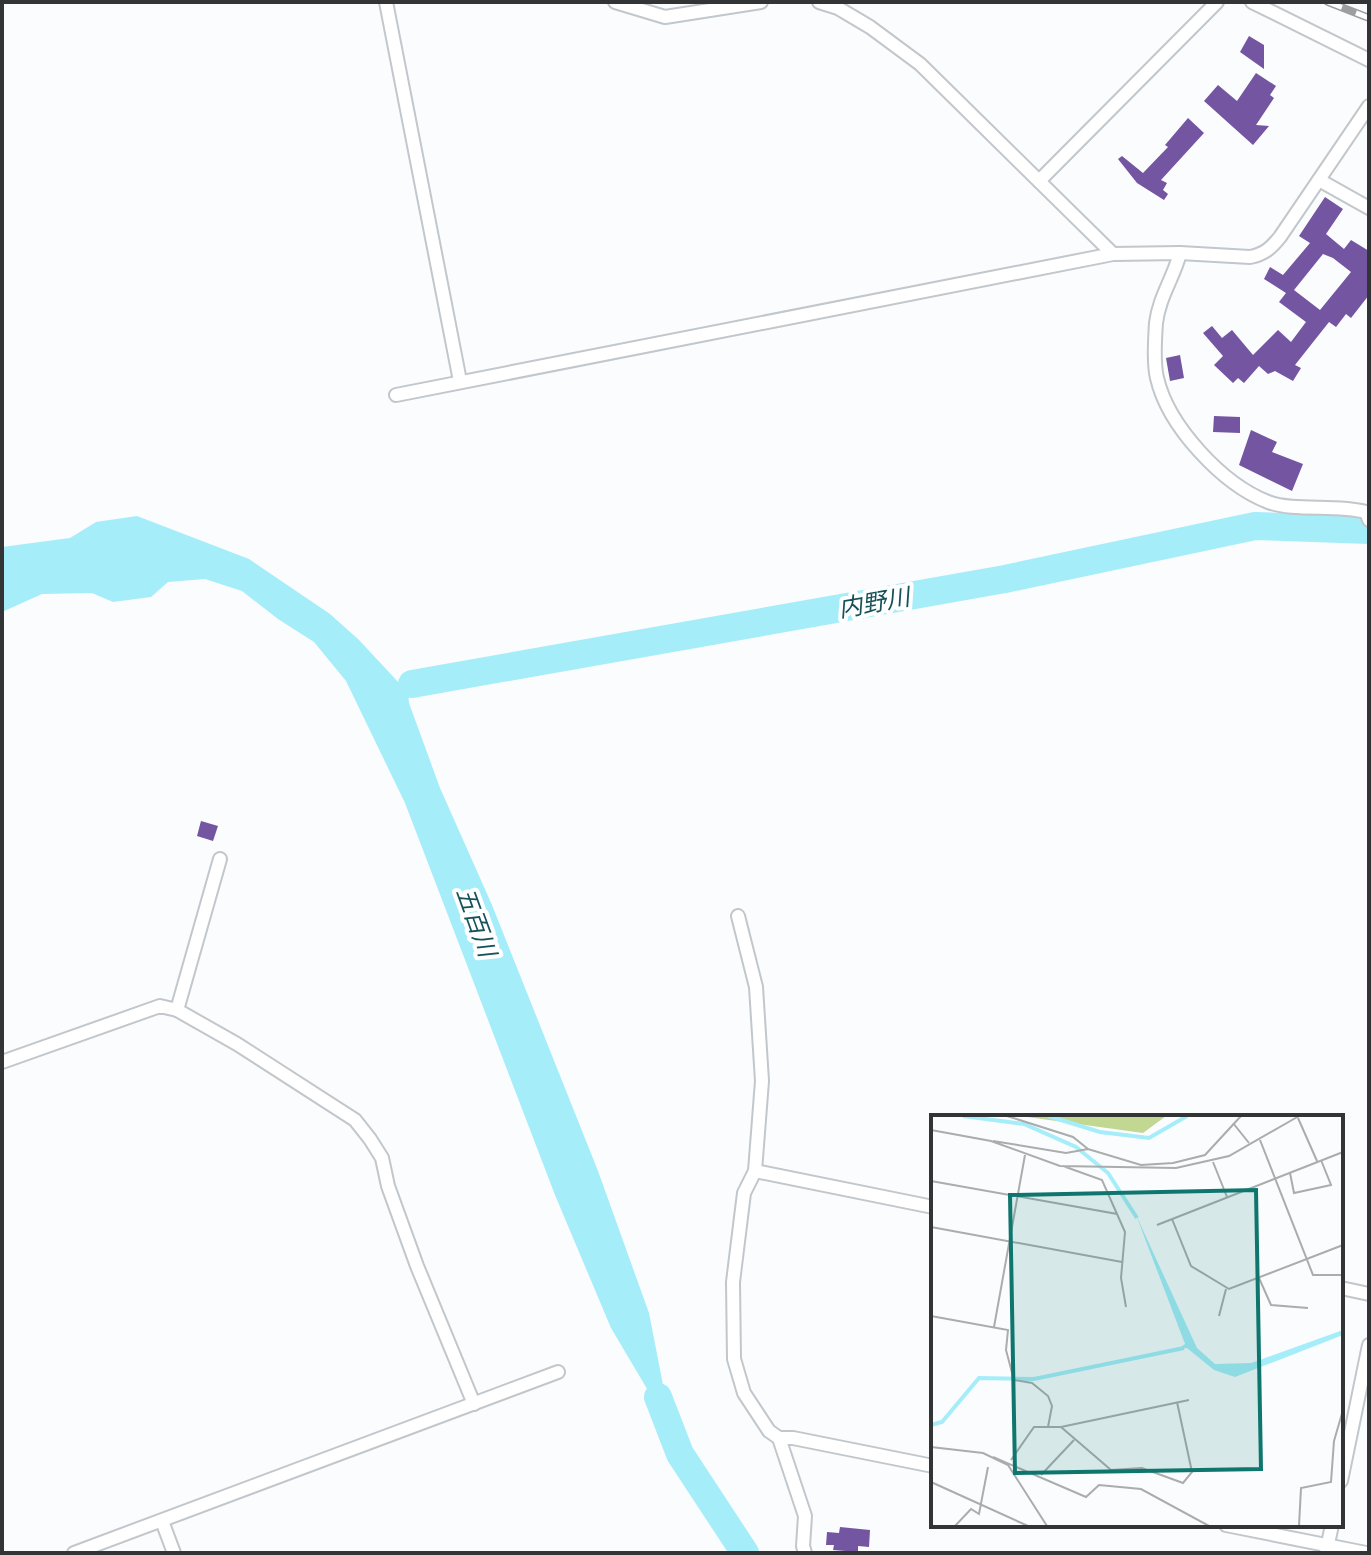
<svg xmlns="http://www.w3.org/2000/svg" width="1371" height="1555" font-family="Figtree,'Noto Sans JP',sans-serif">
	<rect width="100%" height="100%" fill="#fafcfe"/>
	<path fill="#a6edfa" d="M 137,516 L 249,559 L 330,614 L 359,640 L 400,684 L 450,676 L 451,680 L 408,691 L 409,703 L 440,788 L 492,905 L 598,1171 L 649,1313 L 672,1431 L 611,1328 L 555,1195 L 405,803 L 346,681 L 314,642 L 278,619 L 242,591 L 205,579 L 168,582 L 151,597 L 113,602 L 92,593 L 42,594 L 2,612 L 2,547 L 70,538 L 96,522 Z"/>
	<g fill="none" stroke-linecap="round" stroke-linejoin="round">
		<g stroke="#a6edfa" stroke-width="28">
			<path d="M 412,684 L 1005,579 L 1255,526 L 1369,530"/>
			<path d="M 658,1397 L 680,1454 L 745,1553"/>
		</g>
	</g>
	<g fill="#7355a1" fill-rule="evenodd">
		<path d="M 1249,36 L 1264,45 L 1264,69 L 1240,52 Z"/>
		<path d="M 1256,73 L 1276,86 L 1270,95 L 1274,98 L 1256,125 L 1269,126 L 1253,145 L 1204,101 L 1218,85 L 1237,101 Z"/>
		<path d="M 1188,118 L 1204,133 L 1161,180 L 1167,183 L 1163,190 L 1168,194 L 1164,200 L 1137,183 L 1118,159 L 1122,156 L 1143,173 L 1168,147 L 1165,145 Z"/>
		<path d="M 1325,197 L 1343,209 L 1326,234 L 1344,249 L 1351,240 L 1369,251 L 1369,295 L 1351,318 L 1346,314 L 1336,327 L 1329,322 L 1295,365 L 1301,368 L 1293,381 L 1275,371 L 1268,374 L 1259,366 L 1244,383 L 1238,378 L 1233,383 L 1214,365 L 1223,356 L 1203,333 L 1212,326 L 1222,338 L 1232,330 L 1253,355 L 1278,330 L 1291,342 L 1306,322 L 1279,302 L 1286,293 L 1264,279 L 1270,267 L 1283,275 L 1310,243 L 1299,236 ZM 1323,254 L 1333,258 L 1351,272 L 1320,310 L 1294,290 Z"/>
		<path d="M 1180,355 L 1184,378 L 1170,381 L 1166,358 Z"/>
		<path d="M 1214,416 L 1240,417 L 1240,433 L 1213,432 Z"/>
		<path d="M 1251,430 L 1277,442 L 1272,452 L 1303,464 L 1292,491 L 1239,465 Z"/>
		<path d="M 201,821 L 218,826 L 213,841 L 197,836 Z"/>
		<path d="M 840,1527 L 870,1530 L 869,1547 L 858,1546 L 858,1552 L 833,1550 L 834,1545 L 826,1545 L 827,1532 L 839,1533 Z"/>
	</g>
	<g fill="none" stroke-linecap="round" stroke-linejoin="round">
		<defs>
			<g id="street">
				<path d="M 386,2 L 460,381"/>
				<path d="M 615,2 L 665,17 L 761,2"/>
				<path d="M 819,2 L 838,8 L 870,27 L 920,64 L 1113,254"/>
				<path d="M 1252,2 L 1369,60"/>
				<path d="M 1319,180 L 1369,208"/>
				<path d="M 1039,181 L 1217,2"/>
				<path d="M 1180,253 C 1174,277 1159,297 1156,323 C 1155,339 1153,362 1157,378 C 1168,426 1222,484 1268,502 C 1295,512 1335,504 1366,512 L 1369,520"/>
				<path d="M 396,395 L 1113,254 L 1180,253 L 1250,257 C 1265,254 1271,248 1280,237 L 1369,106"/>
				<path d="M 738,916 L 756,987 L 762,1081 L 755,1171 L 744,1193 L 733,1282 L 734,1359 L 744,1393 L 769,1431 L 779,1438 L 793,1438 L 933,1466"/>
				<path d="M 177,1010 L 220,859"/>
				<path d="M 2,1062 L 160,1006 L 177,1010 L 237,1044 L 355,1120 L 370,1139 L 382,1158 L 388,1186 L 417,1266 L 474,1404"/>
				<path d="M 755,1171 L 933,1207"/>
				<path d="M 1341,1288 L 1369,1294"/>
				<path d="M 779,1438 L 805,1516 L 803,1546 L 805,1553"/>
				<path d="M 1341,1481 L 1369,1345"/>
				<path d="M 162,1521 L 174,1553"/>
				<path d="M 1226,1525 L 1366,1553"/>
				<path d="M 74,1553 L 558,1372"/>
				<path d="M 1326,1553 L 1332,1525"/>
			</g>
		</defs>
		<use href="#street" stroke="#c2c7cc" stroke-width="16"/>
		<use href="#street" stroke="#fff" stroke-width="12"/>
		<defs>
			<path id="rail" d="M 1328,2 L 1369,18"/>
		</defs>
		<use href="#rail" stroke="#9c9ea0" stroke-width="8"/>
		<use href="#rail" stroke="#fff" stroke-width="5" stroke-dasharray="15" stroke-linecap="butt"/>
	</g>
	<g text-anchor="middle" stroke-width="8" stroke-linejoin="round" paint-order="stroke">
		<g font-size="24" font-style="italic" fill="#17515a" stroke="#fff">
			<text transform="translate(874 603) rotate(-10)" y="8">内野川</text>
			<text transform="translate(476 922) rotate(70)" y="8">五百川</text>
		</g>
	</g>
	<g transform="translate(931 1115)">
		<rect width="412" height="412" fill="#fafcfe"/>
		<path d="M 89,1 L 235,1 L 212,18 Z" fill="#c2d791"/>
		<path d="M 205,100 L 266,233 L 284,249 L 320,248 L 412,215 L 412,220 L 304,262 L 283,255 L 256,233 L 247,234 L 254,229 Z" fill="#a6edfa"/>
		<path fill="none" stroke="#a6edfa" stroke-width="4" d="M 32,1 L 93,9 L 145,32 L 177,58 L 206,103M 117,1 L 169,17 L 218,23 L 256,1M 0,310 L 11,307 L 48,263 L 103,264 L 253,233"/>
		<path fill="none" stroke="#aaacae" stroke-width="2" d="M 76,1 L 142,22 L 157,34M 367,3 L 386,46M 302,8 L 318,28M 0,15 L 60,26 L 129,51 L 245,53 L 298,41 L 368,1M 329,25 L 382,160 L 412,160M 62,26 L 135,38 L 157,34 L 210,50 L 242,48 L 274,40 L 310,1M 282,47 L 296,82M 132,51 L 171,65 L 186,99M 359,58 L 363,78 L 400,70 L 390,45M 0,66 L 186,99 L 194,117 L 190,163 L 195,192M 241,104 L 260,151 L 298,174 L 412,130M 226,110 L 412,37M 0,112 L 191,147M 328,163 L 340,190 L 377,193M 0,201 L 77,215 L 75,235 L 83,265 L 101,268 L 117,281 L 121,291 L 117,312M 288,201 L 295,174M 63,212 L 94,40M 130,312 L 180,355 L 211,353 L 252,368 L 261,357 L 246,287M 0,332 L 52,338 L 77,350 L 116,411M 62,342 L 155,382 L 168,370 L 210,374 L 278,411M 80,345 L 103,312 L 130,312 L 258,285M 110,360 L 143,325M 0,367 L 97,411M 24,411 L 40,394 L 48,399 L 57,352M 368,411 L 370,373 L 400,367 L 403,326 L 412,295"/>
		<path fill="#0f766e" fill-opacity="0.15" stroke="#0f766e" stroke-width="4" d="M 325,75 L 330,354 L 84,358 L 79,80 Z"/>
		<rect width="412" height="412" fill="none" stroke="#323436" stroke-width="4"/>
	</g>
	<rect width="1371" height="1555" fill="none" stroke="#323436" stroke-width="8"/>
</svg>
